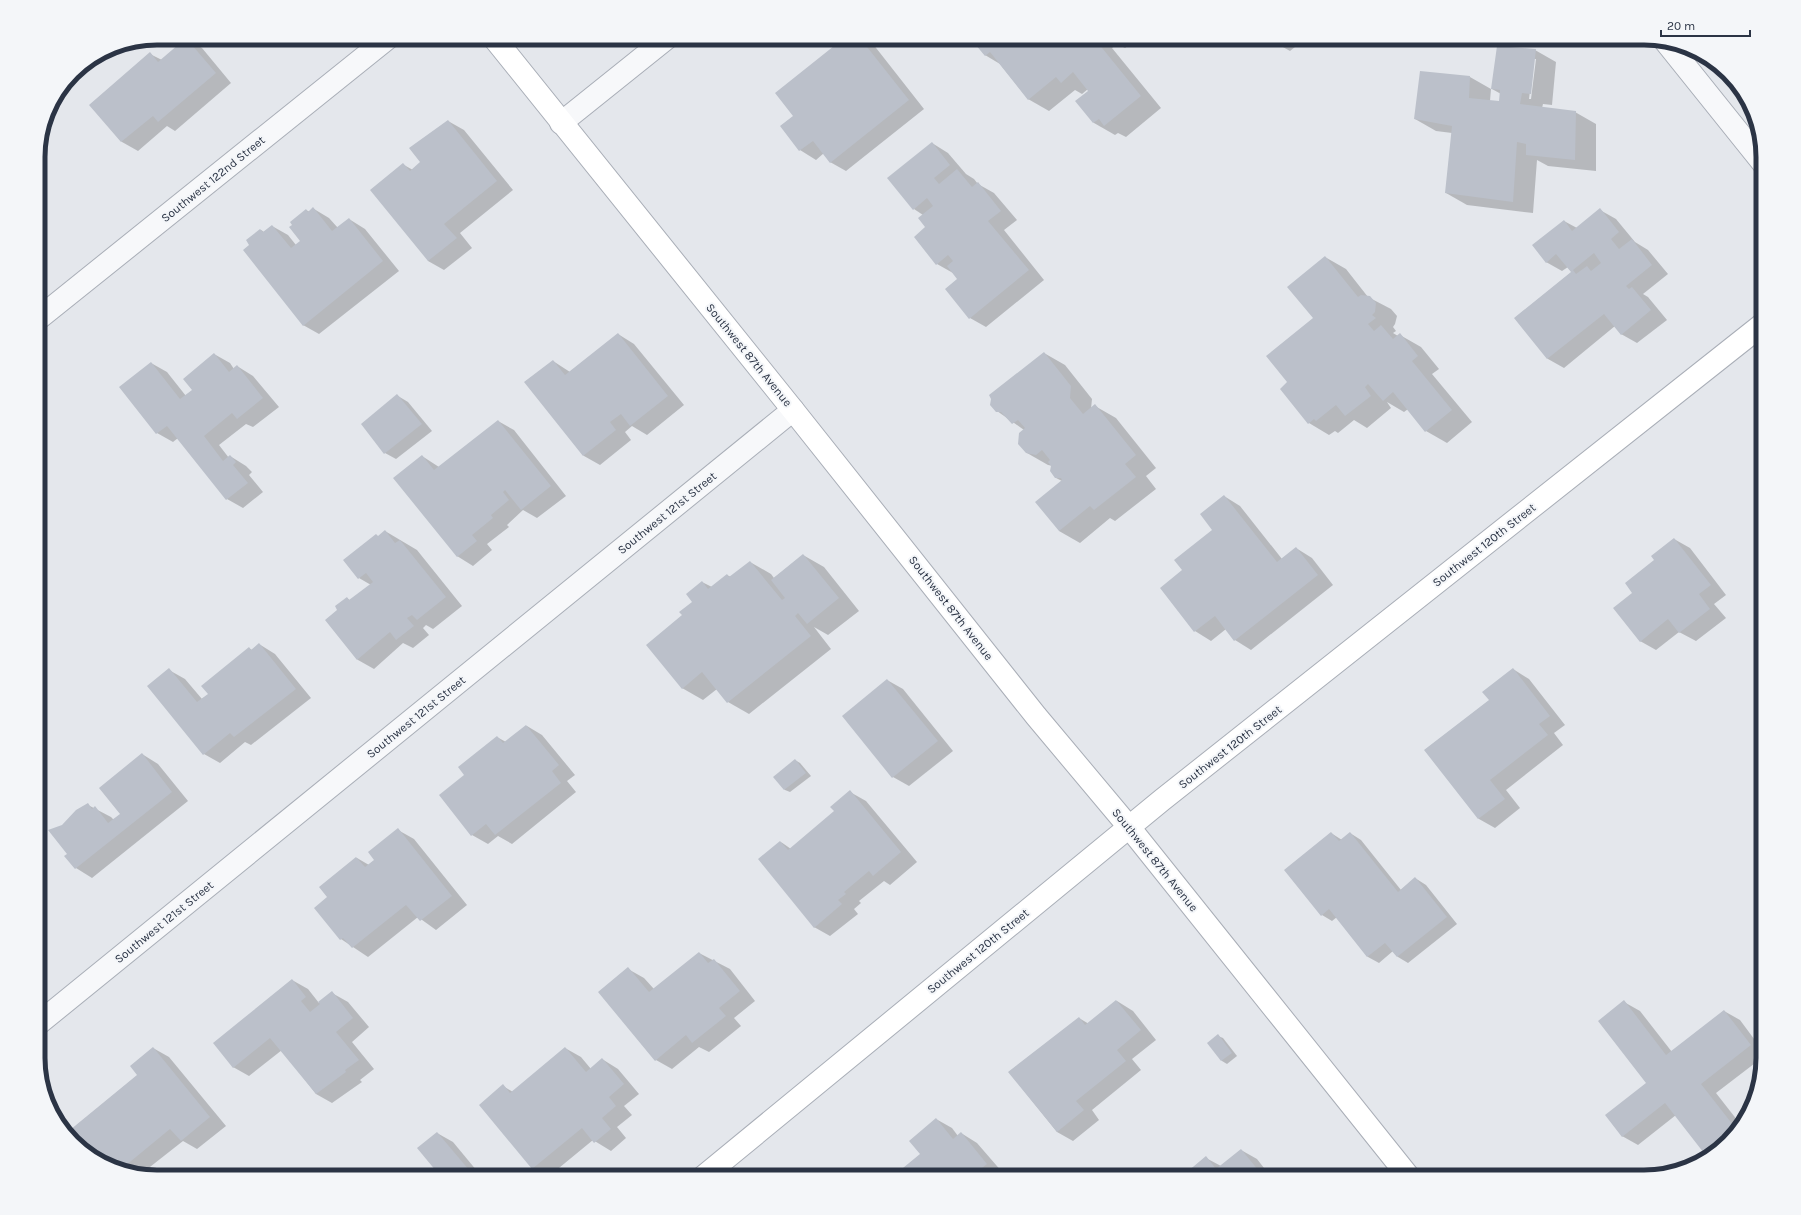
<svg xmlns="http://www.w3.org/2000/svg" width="1801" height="1215" font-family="Karla,sans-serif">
	<rect width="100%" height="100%" fill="#e4e7ec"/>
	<g fill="#0003" fill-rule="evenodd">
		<path d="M 853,38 L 862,38 L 873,44 L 924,109 L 846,171 L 830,162 L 824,153 L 816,160 L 800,150 L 781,126 L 794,116 L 840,43 L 844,46 Z"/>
		<path d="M 971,38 L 1139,38 L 1125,48 L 1117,44 L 1112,48 L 1161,108 L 1126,137 L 1118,133 L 1115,135 L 1094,123 L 1077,102 L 1090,91 L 1088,89 L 1082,94 L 1075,90 L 1049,111 L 1028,99 L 1000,64 L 985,55 Z"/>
		<path d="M 1270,38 L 1306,38 L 1290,51 L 1274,42 Z"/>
		<path d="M 186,39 L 202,48 L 231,83 L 175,131 L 167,126 L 138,151 L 122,142 L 90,105 L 150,54 L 162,60 Z"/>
		<path d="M 1535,50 L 1556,62 L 1552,105 L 1543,104 L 1542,108 L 1575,112 L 1596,124 L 1596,171 L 1548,166 L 1537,160 L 1533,213 L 1467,205 L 1446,193 L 1452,133 L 1436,131 L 1415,119 L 1470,77 L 1491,89 L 1490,101 L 1500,103 L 1501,94 L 1492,89 ZM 1534,59 L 1536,59 L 1531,99 L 1529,99 Z"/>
		<path d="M 70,77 L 73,81 L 62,90 Z"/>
		<path d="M 448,121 L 464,130 L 513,190 L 460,233 L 472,248 L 444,270 L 428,261 L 404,165 L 413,170 L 422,162 Z"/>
		<path d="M 932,143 L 948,153 L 966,174 L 974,179 L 978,184 L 994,193 L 1017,220 L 1004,230 L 1044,280 L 986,327 L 970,318 L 959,279 L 953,273 L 937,264 L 915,237 L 927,227 L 923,215 L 914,209 Z"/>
		<path d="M 314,209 L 329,218 L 338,228 L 349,219 L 365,229 L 399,271 L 319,334 L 303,325 L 250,245 L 261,230 L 264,232 L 272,226 L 288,235 L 296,245 L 302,241 L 306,210 L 310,212 Z"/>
		<path d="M 1600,210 L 1616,219 L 1635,242 L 1648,250 L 1668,274 L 1643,294 L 1648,297 L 1667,320 L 1637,343 L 1621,334 L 1615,326 L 1564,368 L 1548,359 L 1515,318 L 1572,272 L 1568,267 L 1562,271 L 1546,262 L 1564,221 L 1577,228 Z"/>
		<path d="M 1325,257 L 1346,269 L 1368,297 L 1391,309 L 1397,316 L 1395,324 L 1393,327 L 1396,331 L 1393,333 L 1398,336 L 1400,335 L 1421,347 L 1439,369 L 1432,374 L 1472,422 L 1447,443 L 1426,431 L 1408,409 L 1404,412 L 1387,402 L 1391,408 L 1367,428 L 1354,420 L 1338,433 L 1335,431 L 1329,435 L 1309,423 L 1289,382 L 1314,318 Z"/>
		<path d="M 618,334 L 634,344 L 684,405 L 647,435 L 632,426 L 625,432 L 631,440 L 600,465 L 584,456 L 525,382 L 553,361 L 570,372 Z"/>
		<path d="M 1044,353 L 1065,365 L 1092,399 L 1091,409 L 1095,406 L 1116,418 L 1156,468 L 1146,476 L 1156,489 L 1115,521 L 1110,518 L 1080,543 L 1059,531 L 1062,481 L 1056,478 L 1053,466 L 1048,465 L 1027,453 L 1024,430 L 997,411 Z"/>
		<path d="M 214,354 L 230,363 L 234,369 L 237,366 L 253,376 L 279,407 L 253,427 L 246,424 L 219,445 L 229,458 L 230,456 L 246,466 L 252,472 L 249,475 L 263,492 L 243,508 L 227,499 L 178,438 L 173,442 L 157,433 L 151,363 L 167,372 L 186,396 L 193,390 Z"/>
		<path d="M 398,396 L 408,402 L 432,431 L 396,459 L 385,453 L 362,424 Z"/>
		<path d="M 498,421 L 514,430 L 566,496 L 537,518 L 523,510 L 507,525 L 509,527 L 487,544 L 492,550 L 473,566 L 457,556 L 422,456 L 439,467 Z"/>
		<path d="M 1224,496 L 1240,506 L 1282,559 L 1296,548 L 1312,558 L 1333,585 L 1251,650 L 1235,640 L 1226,629 L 1211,641 L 1195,631 L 1161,588 L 1184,571 L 1214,530 Z"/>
		<path d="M 385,531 L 417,550 L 462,606 L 433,629 L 426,625 L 423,628 L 429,635 L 413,648 L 403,643 L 374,669 L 358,660 L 326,620 L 339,610 L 347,598 L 351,601 L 371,585 L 359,578 L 379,537 Z"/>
		<path d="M 1674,539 L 1690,548 L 1726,595 L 1714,604 L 1726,618 L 1696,641 L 1679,632 L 1656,650 L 1640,641 L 1633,593 L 1656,560 Z"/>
		<path d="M 803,555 L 824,567 L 859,611 L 828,635 L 814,627 L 831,649 L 749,714 L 728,702 L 717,689 L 703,700 L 682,688 L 684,615 L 693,602 L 702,582 L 712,587 L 727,575 L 731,577 L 750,562 L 771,574 L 774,578 Z"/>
		<path d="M 38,605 L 45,613 L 38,618 Z"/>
		<path d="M 259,644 L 275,654 L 311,698 L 251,745 L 245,742 L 220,763 L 204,754 L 169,670 L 185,679 L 202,699 L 209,694 L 249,648 L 252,650 Z"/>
		<path d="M 1513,669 L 1529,679 L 1565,725 L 1554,733 L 1563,745 L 1506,790 L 1520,808 L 1495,828 L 1479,819 L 1425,750 L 1490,700 Z"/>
		<path d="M 887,680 L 903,689 L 953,751 L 909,786 L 893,777 Z"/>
		<path d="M 527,726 L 542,735 L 575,775 L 567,781 L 576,792 L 512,844 L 498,836 L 488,844 L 472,835 L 465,775 L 497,737 L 506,742 Z"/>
		<path d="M 142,754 L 158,764 L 188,801 L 92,878 L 76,868 L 68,854 L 63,826 L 88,805 L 111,817 L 114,820 L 121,814 Z"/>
		<path d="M 795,760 L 800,763 L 811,776 L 790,792 L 785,790 L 775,777 Z"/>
		<path d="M 850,792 L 866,801 L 917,862 L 890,885 L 884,881 L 859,901 L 861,903 L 854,909 L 858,914 L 830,936 L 814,927 L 781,842 L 791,849 L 836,811 Z"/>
		<path d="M 398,830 L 414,839 L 467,905 L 436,930 L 418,917 L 368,957 L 341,939 L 329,898 L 357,858 L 369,865 L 375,860 Z"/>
		<path d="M 1331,833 L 1342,840 L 1350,833 L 1361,840 L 1401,890 L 1415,878 L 1426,885 L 1457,924 L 1408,963 L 1398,957 L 1393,951 L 1379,963 L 1368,957 L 1337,917 L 1332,921 L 1322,915 Z"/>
		<path d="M 699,953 L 730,969 L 755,1001 L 734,1018 L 741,1026 L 709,1052 L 699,1047 L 672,1069 L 656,1060 L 628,969 L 644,978 L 654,989 Z"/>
		<path d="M 292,980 L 308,989 L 319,1003 L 332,993 L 348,1002 L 369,1027 L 352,1042 L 374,1069 L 360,1080 L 362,1082 L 332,1103 L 316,1094 L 282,1050 L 249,1076 L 233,1067 Z"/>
		<path d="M 1117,1001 L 1133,1011 L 1156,1040 L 1132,1059 L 1141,1070 L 1092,1110 L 1099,1120 L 1073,1141 L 1057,1132 L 1009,1072 L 1079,1018 L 1089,1024 Z"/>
		<path d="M 1624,1002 L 1640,1011 L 1672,1052 L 1724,1011 L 1740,1020 L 1763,1051 L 1763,1057 L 1716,1093 L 1741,1125 L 1708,1156 L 1676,1115 L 1638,1145 L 1622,1136 L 1648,1083 Z"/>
		<path d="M 1218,1036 L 1223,1038 L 1237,1056 L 1227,1064 L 1222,1061 L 1208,1043 Z"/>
		<path d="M 153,1048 L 169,1057 L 226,1126 L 197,1149 L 183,1141 L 141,1174 L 119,1171 L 94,1158 L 71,1130 L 138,1075 Z"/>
		<path d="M 565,1048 L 581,1057 L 591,1069 L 602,1059 L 618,1069 L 639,1094 L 624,1106 L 632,1115 L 617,1127 L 626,1138 L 611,1151 L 593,1140 L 548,1177 L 533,1168 L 480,1105 L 503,1086 L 513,1092 Z"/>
		<path d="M 936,1119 L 952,1128 L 958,1136 L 961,1133 L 977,1143 L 1003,1173 L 998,1177 L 894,1177 L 921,1154 Z"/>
		<path d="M 437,1133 L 453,1142 L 482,1177 L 442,1177 Z"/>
		<path d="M 1241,1150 L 1257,1159 L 1271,1177 L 1183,1177 L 1206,1158 L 1221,1166 Z"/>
	</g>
	<g fill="#bbc0ca" fill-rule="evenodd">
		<path d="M 186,38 L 216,73 L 158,122 L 153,116 L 121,142 L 89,105 L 150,52 L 158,62 Z"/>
		<path d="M 852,38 L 860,38 L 909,100 L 830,163 L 813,141 L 799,151 L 780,126 L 793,116 L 775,93 L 839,42 L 842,46 Z"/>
		<path d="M 970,38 L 1040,38 L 1041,39 L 1042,38 L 1094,38 L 1141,96 L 1104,126 L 1099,119 L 1093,123 L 1075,101 L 1088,91 L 1073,72 L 1061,83 L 1056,77 L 1028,100 L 990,52 L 985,56 Z"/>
		<path d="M 1269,38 L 1279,38 L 1273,43 Z"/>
		<path d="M 1497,46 L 1536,49 L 1531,94 L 1522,93 L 1520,104 L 1576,111 L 1575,160 L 1526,155 L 1526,144 L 1517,142 L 1513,202 L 1445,193 L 1452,126 L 1414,119 L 1420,71 L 1470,76 L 1469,98 L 1499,101 L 1500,90 L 1491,89 Z"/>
		<path d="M 448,120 L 497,181 L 444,224 L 457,238 L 428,261 L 370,190 L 403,163 L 410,171 L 420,162 L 409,148 Z"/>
		<path d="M 932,142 L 950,165 L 934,178 L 939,184 L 957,169 L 972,187 L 978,182 L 1001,211 L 988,221 L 1029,270 L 969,319 L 945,289 L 957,279 L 947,266 L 953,261 L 948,255 L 936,265 L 914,237 L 925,227 L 918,218 L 933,206 L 927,198 L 913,210 L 887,178 Z"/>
		<path d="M 313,207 L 332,231 L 349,218 L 383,261 L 303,326 L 243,250 L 249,245 L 246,240 L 260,229 L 263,232 L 272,225 L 291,248 L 300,241 L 289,227 L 292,225 L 290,222 L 306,209 L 308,212 Z"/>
		<path d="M 1600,208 L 1619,232 L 1611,239 L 1619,249 L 1632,239 L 1652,265 L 1626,286 L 1629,289 L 1632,287 L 1651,310 L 1621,335 L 1604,314 L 1547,359 L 1514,318 L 1571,272 L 1556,254 L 1546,263 L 1532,245 L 1564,220 L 1572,231 ZM 1594,253 L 1601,263 L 1591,271 L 1587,266 L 1576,274 L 1573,270 Z"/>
		<path d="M 1325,256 L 1358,297 L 1361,295 L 1370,296 L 1376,303 L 1375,312 L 1372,315 L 1376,318 L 1368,324 L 1374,331 L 1381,325 L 1393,339 L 1400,333 L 1418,356 L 1412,361 L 1452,410 L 1425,432 L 1393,392 L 1383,401 L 1368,384 L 1365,387 L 1371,396 L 1345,416 L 1336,405 L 1316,421 L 1314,419 L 1308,424 L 1280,389 L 1287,382 L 1266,356 L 1313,318 L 1287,287 Z"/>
		<path d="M 618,333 L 668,396 L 630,426 L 621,414 L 610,422 L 616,430 L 583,456 L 524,382 L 553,360 L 565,375 Z"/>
		<path d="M 1044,352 L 1071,386 L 1070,398 L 1083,414 L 1095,404 L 1136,455 L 1125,464 L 1136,477 L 1094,510 L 1090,506 L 1059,531 L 1035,502 L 1062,480 L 1061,478 L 1055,478 L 1050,471 L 1051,466 L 1048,462 L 1050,460 L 1042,450 L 1036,455 L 1026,453 L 1018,444 L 1019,433 L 1025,428 L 1018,420 L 1012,424 L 1001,412 L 996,412 L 990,405 L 991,399 L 989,395 Z"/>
		<path d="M 214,353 L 229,372 L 237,365 L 263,398 L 237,419 L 232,413 L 204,436 L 223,461 L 230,455 L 236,462 L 233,465 L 248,483 L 226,500 L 167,426 L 156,434 L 119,387 L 151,362 L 180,399 L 192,390 L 183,379 Z"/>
		<path d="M 397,394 L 422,424 L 384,454 L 361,424 Z"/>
		<path d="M 498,420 L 551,486 L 521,510 L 505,490 L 503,492 L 509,500 L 491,515 L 493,518 L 472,535 L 477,541 L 457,557 L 393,478 L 422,455 L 434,470 Z"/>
		<path d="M 1224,495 L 1277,562 L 1296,547 L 1318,575 L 1234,641 L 1215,616 L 1194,632 L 1160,588 L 1182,570 L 1174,560 L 1212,530 L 1200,514 Z"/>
		<path d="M 385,530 L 395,543 L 400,540 L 446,597 L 417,620 L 412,615 L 407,618 L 414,626 L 396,640 L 390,632 L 357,660 L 325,620 L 337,610 L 335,606 L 347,597 L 349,600 L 373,582 L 366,573 L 358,579 L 343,560 L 376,534 L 378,536 Z"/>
		<path d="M 1674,538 L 1711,585 L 1699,594 L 1710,609 L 1679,633 L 1668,619 L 1640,642 L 1613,608 L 1632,593 L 1625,583 L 1654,560 L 1651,556 Z"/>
		<path d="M 803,554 L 839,598 L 807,624 L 798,613 L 795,616 L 811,636 L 727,703 L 702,672 L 682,689 L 646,645 L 682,615 L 679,612 L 692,602 L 686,594 L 702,581 L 708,589 L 727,574 L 729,577 L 750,561 L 782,600 L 785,598 L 771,580 Z"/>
		<path d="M 259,643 L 296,689 L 234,737 L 230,733 L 203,755 L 147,686 L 169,668 L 197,702 L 208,694 L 201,686 L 249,647 L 251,650 Z"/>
		<path d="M 1513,668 L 1550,716 L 1539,724 L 1548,735 L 1490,780 L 1505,799 L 1478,819 L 1424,750 L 1489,700 L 1482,692 Z"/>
		<path d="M 887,679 L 938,741 L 892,778 L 842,716 Z"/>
		<path d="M 526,725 L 559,765 L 552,771 L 561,783 L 495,835 L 486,824 L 471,836 L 439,795 L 464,775 L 458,767 L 497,736 L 503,743 Z"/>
		<path d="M 142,753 L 172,792 L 75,869 L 64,856 L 67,854 L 48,830 L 62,825 L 76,810 L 88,803 L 92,809 L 95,806 L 108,823 L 120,814 L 99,788 Z"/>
		<path d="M 795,759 L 806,773 L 784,790 L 773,777 Z"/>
		<path d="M 850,790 L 901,852 L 873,876 L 869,871 L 844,892 L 846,894 L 838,900 L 842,904 L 814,928 L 758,859 L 780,841 L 788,850 L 834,811 L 830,807 Z"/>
		<path d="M 398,828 L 452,896 L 420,921 L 406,905 L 352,948 L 343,938 L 340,940 L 314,908 L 327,897 L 319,887 L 356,857 L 365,867 L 374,860 L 368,852 Z"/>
		<path d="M 1331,832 L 1339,841 L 1350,832 L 1398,892 L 1415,877 L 1447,917 L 1397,957 L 1385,943 L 1367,957 L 1329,909 L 1321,916 L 1284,870 Z"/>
		<path d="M 699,952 L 708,963 L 714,959 L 740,991 L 719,1008 L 726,1016 L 692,1043 L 686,1035 L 655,1061 L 598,992 L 628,967 L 649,992 Z"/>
		<path d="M 292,979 L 306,997 L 301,1001 L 310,1012 L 320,1004 L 318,1002 L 332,991 L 353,1018 L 336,1032 L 359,1060 L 345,1070 L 346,1072 L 316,1094 L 270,1038 L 233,1068 L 213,1043 Z"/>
		<path d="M 1116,1000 L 1141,1030 L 1117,1050 L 1126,1061 L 1076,1101 L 1084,1110 L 1057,1132 L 1008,1072 L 1079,1017 L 1085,1025 Z"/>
		<path d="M 1624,1000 L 1666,1055 L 1724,1010 L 1751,1045 L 1701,1084 L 1737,1130 L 1707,1157 L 1665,1103 L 1622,1137 L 1605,1115 L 1646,1083 L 1598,1021 Z"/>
		<path d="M 1218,1034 L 1232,1053 L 1221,1061 L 1207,1043 Z"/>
		<path d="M 153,1047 L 210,1117 L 181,1141 L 170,1129 L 119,1171 L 92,1157 L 70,1130 L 137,1075 L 130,1066 Z"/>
		<path d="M 565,1047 L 586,1072 L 602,1058 L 624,1084 L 609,1097 L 616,1106 L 602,1118 L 611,1129 L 594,1143 L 582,1128 L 532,1169 L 479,1105 L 503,1084 L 510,1093 Z"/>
		<path d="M 936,1118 L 953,1139 L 961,1132 L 987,1164 L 971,1177 L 892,1177 L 920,1154 L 909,1141 Z"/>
		<path d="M 437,1132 L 475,1177 L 441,1177 L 417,1148 Z"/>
		<path d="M 1241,1149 L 1263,1176 L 1261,1177 L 1181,1177 L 1206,1156 L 1216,1169 Z"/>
	</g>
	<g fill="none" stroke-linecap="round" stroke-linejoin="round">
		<defs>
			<g id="street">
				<path d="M 1666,42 L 1763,163"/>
				<path d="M 561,123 L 667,38"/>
				<path d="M 38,319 L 388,38"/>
				<path d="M 38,1024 L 793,410"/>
			</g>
			<g id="secondary">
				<path d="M 494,38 L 793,410 L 1036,716 L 1129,827 L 1409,1177"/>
				<path d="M 703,1177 L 1162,800 L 1763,324"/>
			</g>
		</defs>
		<use href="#street" stroke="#a9aeb7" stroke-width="24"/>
		<use href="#secondary" stroke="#a9aeb7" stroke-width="24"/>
		<use href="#street" stroke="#f7f8fa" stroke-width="22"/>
		<use href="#secondary" stroke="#fff" stroke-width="22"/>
	</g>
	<g text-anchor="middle" stroke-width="4" stroke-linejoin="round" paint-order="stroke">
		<g font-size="12" fill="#2b3445" stroke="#f4f6f9">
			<text transform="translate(213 179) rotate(-39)" y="4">Southwest 122nd Street</text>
			<text transform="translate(749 355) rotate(51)" y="4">Southwest 87th Avenue</text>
			<text transform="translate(667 513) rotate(-39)" y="4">Southwest 121st Street</text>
			<text transform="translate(1484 545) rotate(-38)" y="4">Southwest 120th Street</text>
			<text transform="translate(951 608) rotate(52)" y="4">Southwest 87th Avenue</text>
			<text transform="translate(416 717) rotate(-39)" y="4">Southwest 121st Street</text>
			<text transform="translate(1230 747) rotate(-38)" y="4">Southwest 120th Street</text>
			<text transform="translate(1155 860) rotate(51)" y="4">Southwest 87th Avenue</text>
			<text transform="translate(164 922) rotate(-39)" y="4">Southwest 121st Street</text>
			<text transform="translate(978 951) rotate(-39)" y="4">Southwest 120th Street</text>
		</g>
	</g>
	<path d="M0 0H1801V1215H0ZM157 45H1644A112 112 0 0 1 1756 157V1058A112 112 0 0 1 1644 1170H157A112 112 0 0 1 45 1058V157A112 112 0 0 1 157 45Z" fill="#f4f6f9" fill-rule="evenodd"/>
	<path fill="none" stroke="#2b3445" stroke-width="5" d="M157 45H1644A112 112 0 0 1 1756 157V1058A112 112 0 0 1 1644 1170H157A112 112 0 0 1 45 1058V157A112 112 0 0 1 157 45Z"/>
	<path d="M1661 30v6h89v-6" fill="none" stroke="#2b3445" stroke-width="2"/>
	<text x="1667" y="30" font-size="12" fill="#2b3445" stroke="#f4f6f9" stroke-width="3" paint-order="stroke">20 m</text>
</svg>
